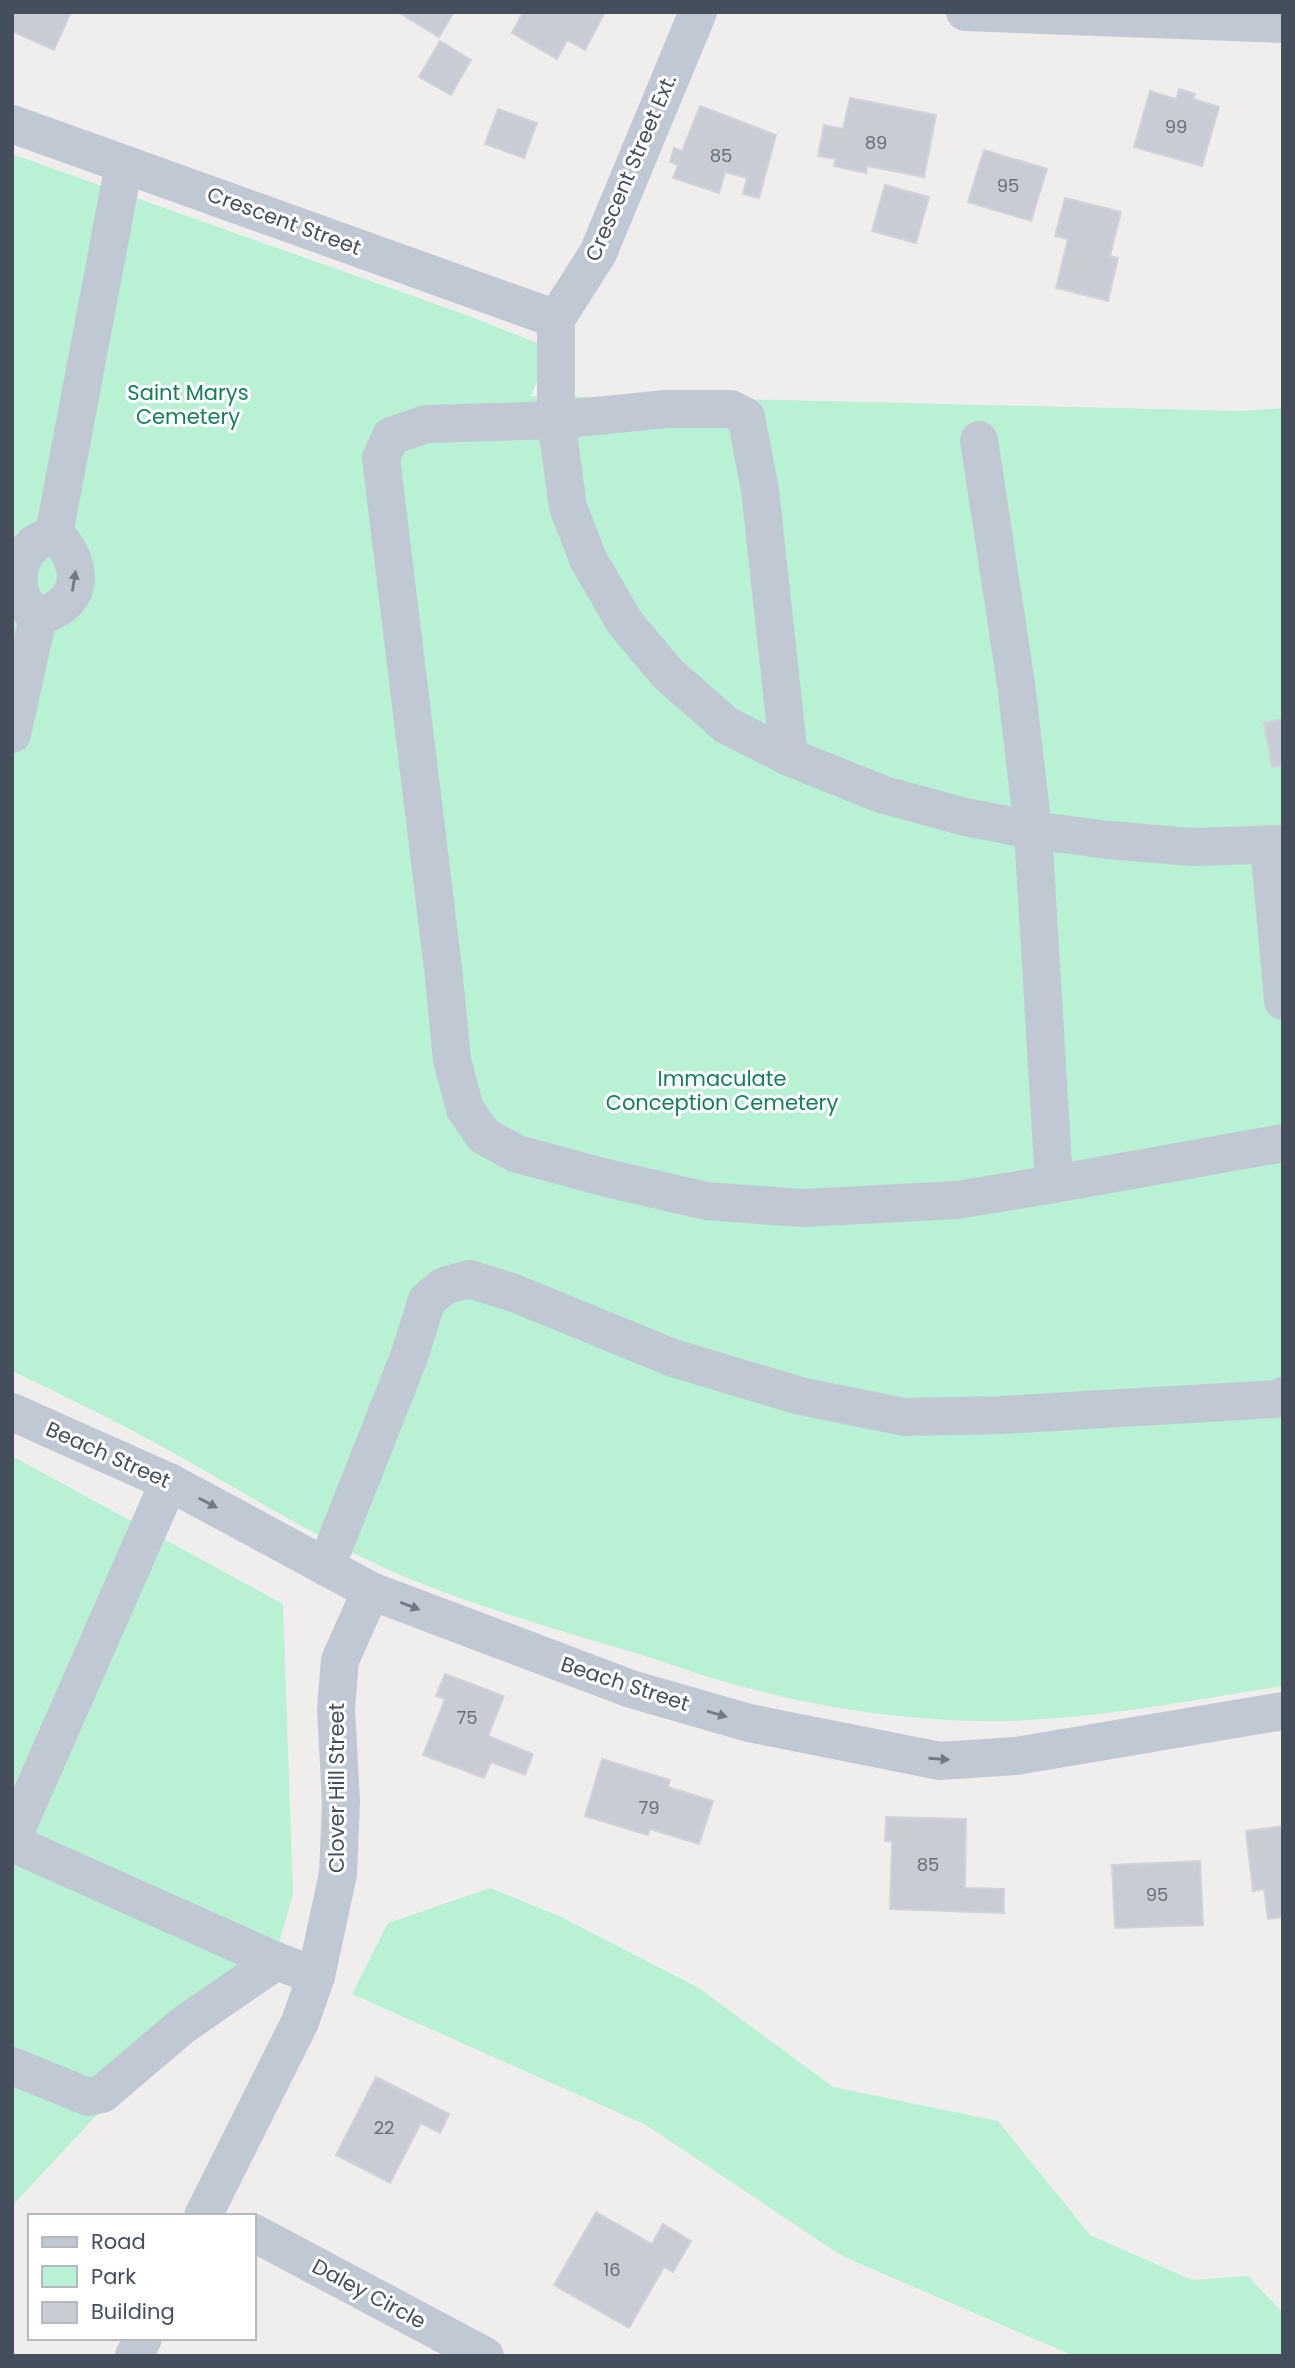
<svg xmlns="http://www.w3.org/2000/svg" width="1295" height="2368" font-family="Poppins,sans-serif">
	<rect width="100%" height="100%" fill="#f0eeed"/>
	<g fill="#b9f1d4">
		<path d="M 12,154 L 461,313 L 550,348 L 531,396 L 784,400 L 1239,411 L 1283,408 L 1283,1686 C 1185,1701 1087,1721 988,1721 C 898,1721 808,1706 722,1681 C 689,1672 658,1659 625,1650 C 539,1624 452,1600 370,1561 C 289,1523 213,1473 133,1431 C 94,1410 53,1391 12,1371 Z"/>
		<path d="M 12,1456 L 283,1604 L 293,1894 L 267,1984 L 120,2090 L 12,2206 Z"/>
		<path d="M 490,1888 L 559,1916 L 699,1988 L 833,2087 L 998,2121 L 1090,2235 L 1192,2280 L 1248,2276 L 1283,2313 L 1283,2356 L 1074,2356 L 842,2256 L 646,2125 L 352,1994 L 388,1923 Z"/>
	</g>
	<g fill="#c9ccd4" stroke="#d1d3da" stroke-width="2">
		<path d="M 12,12 L 71,12 L 54,50 L 12,31 Z"/>
		<path d="M 398,12 L 454,12 L 439,37 Z"/>
		<path d="M 523,12 L 605,12 L 585,50 L 567,40 L 557,59 L 512,33 Z"/>
		<path d="M 440,41 L 471,60 L 451,95 L 419,77 Z"/>
		<path d="M 1179,89 L 1195,94 L 1193,99 L 1219,107 L 1202,166 L 1134,147 L 1150,91 L 1176,99 Z"/>
		<path d="M 850,98 L 936,115 L 924,177 L 867,166 L 866,173 L 834,166 L 836,159 L 818,156 L 824,125 L 843,129 Z"/>
		<path d="M 700,106 L 776,135 L 759,198 L 743,194 L 747,178 L 725,172 L 719,193 L 673,178 L 678,165 L 670,162 L 674,148 L 682,151 Z"/>
		<path d="M 498,109 L 537,123 L 524,158 L 485,144 Z"/>
		<path d="M 984,150 L 1047,169 L 1031,221 L 968,202 Z"/>
		<path d="M 885,185 L 929,197 L 916,243 L 872,231 Z"/>
		<path d="M 1065,198 L 1121,212 L 1110,256 L 1118,258 L 1108,301 L 1056,288 L 1068,239 L 1055,236 Z"/>
		<path d="M 1283,719 L 1283,765 L 1272,767 L 1264,723 Z"/>
		<path d="M 445,1674 L 504,1696 L 488,1736 L 533,1754 L 525,1775 L 491,1762 L 484,1778 L 423,1755 L 445,1699 L 436,1696 Z"/>
		<path d="M 602,1759 L 670,1780 L 668,1787 L 713,1801 L 699,1844 L 650,1829 L 648,1835 L 585,1816 Z"/>
		<path d="M 886,1817 L 966,1819 L 965,1888 L 1004,1889 L 1004,1913 L 890,1909 L 892,1841 L 885,1841 Z"/>
		<path d="M 1283,1826 L 1283,1917 L 1268,1919 L 1264,1889 L 1253,1891 L 1246,1831 Z"/>
		<path d="M 1200,1861 L 1203,1925 L 1115,1928 L 1112,1865 Z"/>
		<path d="M 376,2077 L 449,2114 L 440,2133 L 421,2123 L 390,2183 L 336,2155 Z"/>
		<path d="M 596,2212 L 652,2244 L 663,2224 L 691,2241 L 673,2272 L 664,2267 L 629,2328 L 554,2285 Z"/>
	</g>
	<g fill="none" stroke-linecap="round" stroke-linejoin="round">
		<g stroke="#c0c8d4" stroke-width="38">
			<path d="M 965,12 L 1283,24"/>
			<path d="M 12,124 L 556,319"/>
			<path d="M 556,319 L 556,420 L 666,409 L 731,409 L 746,417 L 760,490 L 789,757"/>
			<path d="M 556,319 L 598,253 L 698,12"/>
			<path d="M 979,440 L 1016,684 L 1033,830 L 965,817 L 884,795 L 789,757 L 726,725 L 668,674 L 625,623 L 588,559 L 568,507 L 556,420 L 426,424 L 391,436 L 381,458 L 444,977 L 452,1060 L 465,1109 L 484,1136 L 517,1154 L 607,1178 L 706,1201 L 802,1208 L 957,1200 L 1054,1184"/>
			<path d="M 54,534 L 124,164"/>
			<path d="M 38,617 C 45,614 53,612 58,608 C 88,589 76,553 54,534"/>
			<path d="M 38,617 C 14,599 11,566 34,544 C 39,540 47,537 54,534"/>
			<path d="M 12,734 L 38,617"/>
			<path d="M 1269,844 L 1283,1001"/>
			<path d="M 1283,844 L 1193,847 L 1108,840 L 1033,830 L 1054,1184 L 1283,1143"/>
			<path d="M 12,1412 L 169,1482 L 371,1591 L 631,1689 L 749,1723 L 940,1761 L 1016,1756 L 1283,1711"/>
			<path d="M 326,1567 L 409,1357 L 427,1300 L 444,1286 L 469,1279 L 514,1293 L 673,1358 L 800,1396 L 904,1417 L 1001,1415 L 1277,1399 L 1283,1396"/>
			<path d="M 12,1839 L 169,1482"/>
			<path d="M 12,1843 L 276,1961"/>
			<path d="M 12,2066 L 88,2097 L 102,2094 L 182,2026 L 276,1961 L 316,1976"/>
			<path d="M 203,2216 L 300,2022 L 316,1976 L 338,1874 L 341,1802 L 336,1709 L 340,1660 L 371,1591"/>
			<path d="M 254,2233 L 485,2356"/>
			<path d="M 134,2356 L 143,2338"/>
		</g>
	</g>
	<defs><path id="oneway-solid" d="M-6-.8H1V-3.2L6.5 0L1 3.2V.8H-6Z" transform="scale(1.75)"/></defs>
	<g fill="#707986">
		<use href="#oneway-solid" transform="translate(74 581) rotate(-81)"/>
		<use href="#oneway-solid" transform="translate(208 1503) rotate(28)"/>
		<use href="#oneway-solid" transform="translate(410 1606) rotate(21)"/>
		<use href="#oneway-solid" transform="translate(717 1714) rotate(16)"/>
		<use href="#oneway-solid" transform="translate(939 1759) rotate(4)"/>
	</g>
	<g text-anchor="middle" stroke-width="6" stroke-linejoin="round" paint-order="stroke">
		<g font-size="18" fill="#666e7a">
			<text x="1176" y="133">99</text>
			<text x="876" y="149">89</text>
			<text x="721" y="162">85</text>
			<text x="1008" y="192">95</text>
			<text x="467" y="1724">75</text>
			<text x="649" y="1814">79</text>
			<text x="928" y="1871">85</text>
			<text x="1157" y="1901">95</text>
			<text x="384" y="2134">22</text>
			<text x="612" y="2276">16</text>
		</g>
		<g font-size="21" fill="#454f5c" stroke="#fff">
			<text transform="translate(631 168) rotate(-67)" y="7">Crescent Street Ext.</text>
			<text transform="translate(284 221) rotate(20)" y="7">Crescent Street</text>
			<text transform="translate(108 1455) rotate(24)" y="7">Beach Street</text>
			<text transform="translate(625 1684) rotate(18)" y="7">Beach Street</text>
			<text transform="translate(337 1788) rotate(-90)" y="7">Clover Hill Street</text>
			<text transform="translate(369 2294) rotate(28)" y="7">Daley Circle</text>
		</g>
		<g font-size="21" fill="#128155" stroke="#fff">
			<text x="188" y="400">Saint Marys<tspan x="188" dy="24">Cemetery</tspan></text>
			<text x="722" y="1086">Immaculate<tspan x="722" dy="24">Conception Cemetery</tspan></text>
		</g>
	</g>
	<rect width="1295" height="2368" fill="none" stroke="#454f5c" stroke-width="28"/>
	<rect x="28" y="2214" width="228" height="126" fill="#ffffff" stroke="#b5b9be" stroke-width="2"/>
	<rect x="42" y="2237" width="35" height="10" fill="#c0c8d4" stroke="#b5b9be" stroke-width="2"/>
	<text x="91" y="2249" font-size="21" fill="#454f5c">Road</text>
	<rect x="42" y="2266" width="35" height="21" fill="#b9f1d4" stroke="#b5b9be" stroke-width="2"/>
	<text x="91" y="2284" font-size="21" fill="#454f5c">Park</text>
	<rect x="42" y="2302" width="35" height="21" fill="#c9ccd4" stroke="#b5b9be" stroke-width="2"/>
	<text x="91" y="2319" font-size="21" fill="#454f5c">Building</text>
</svg>
